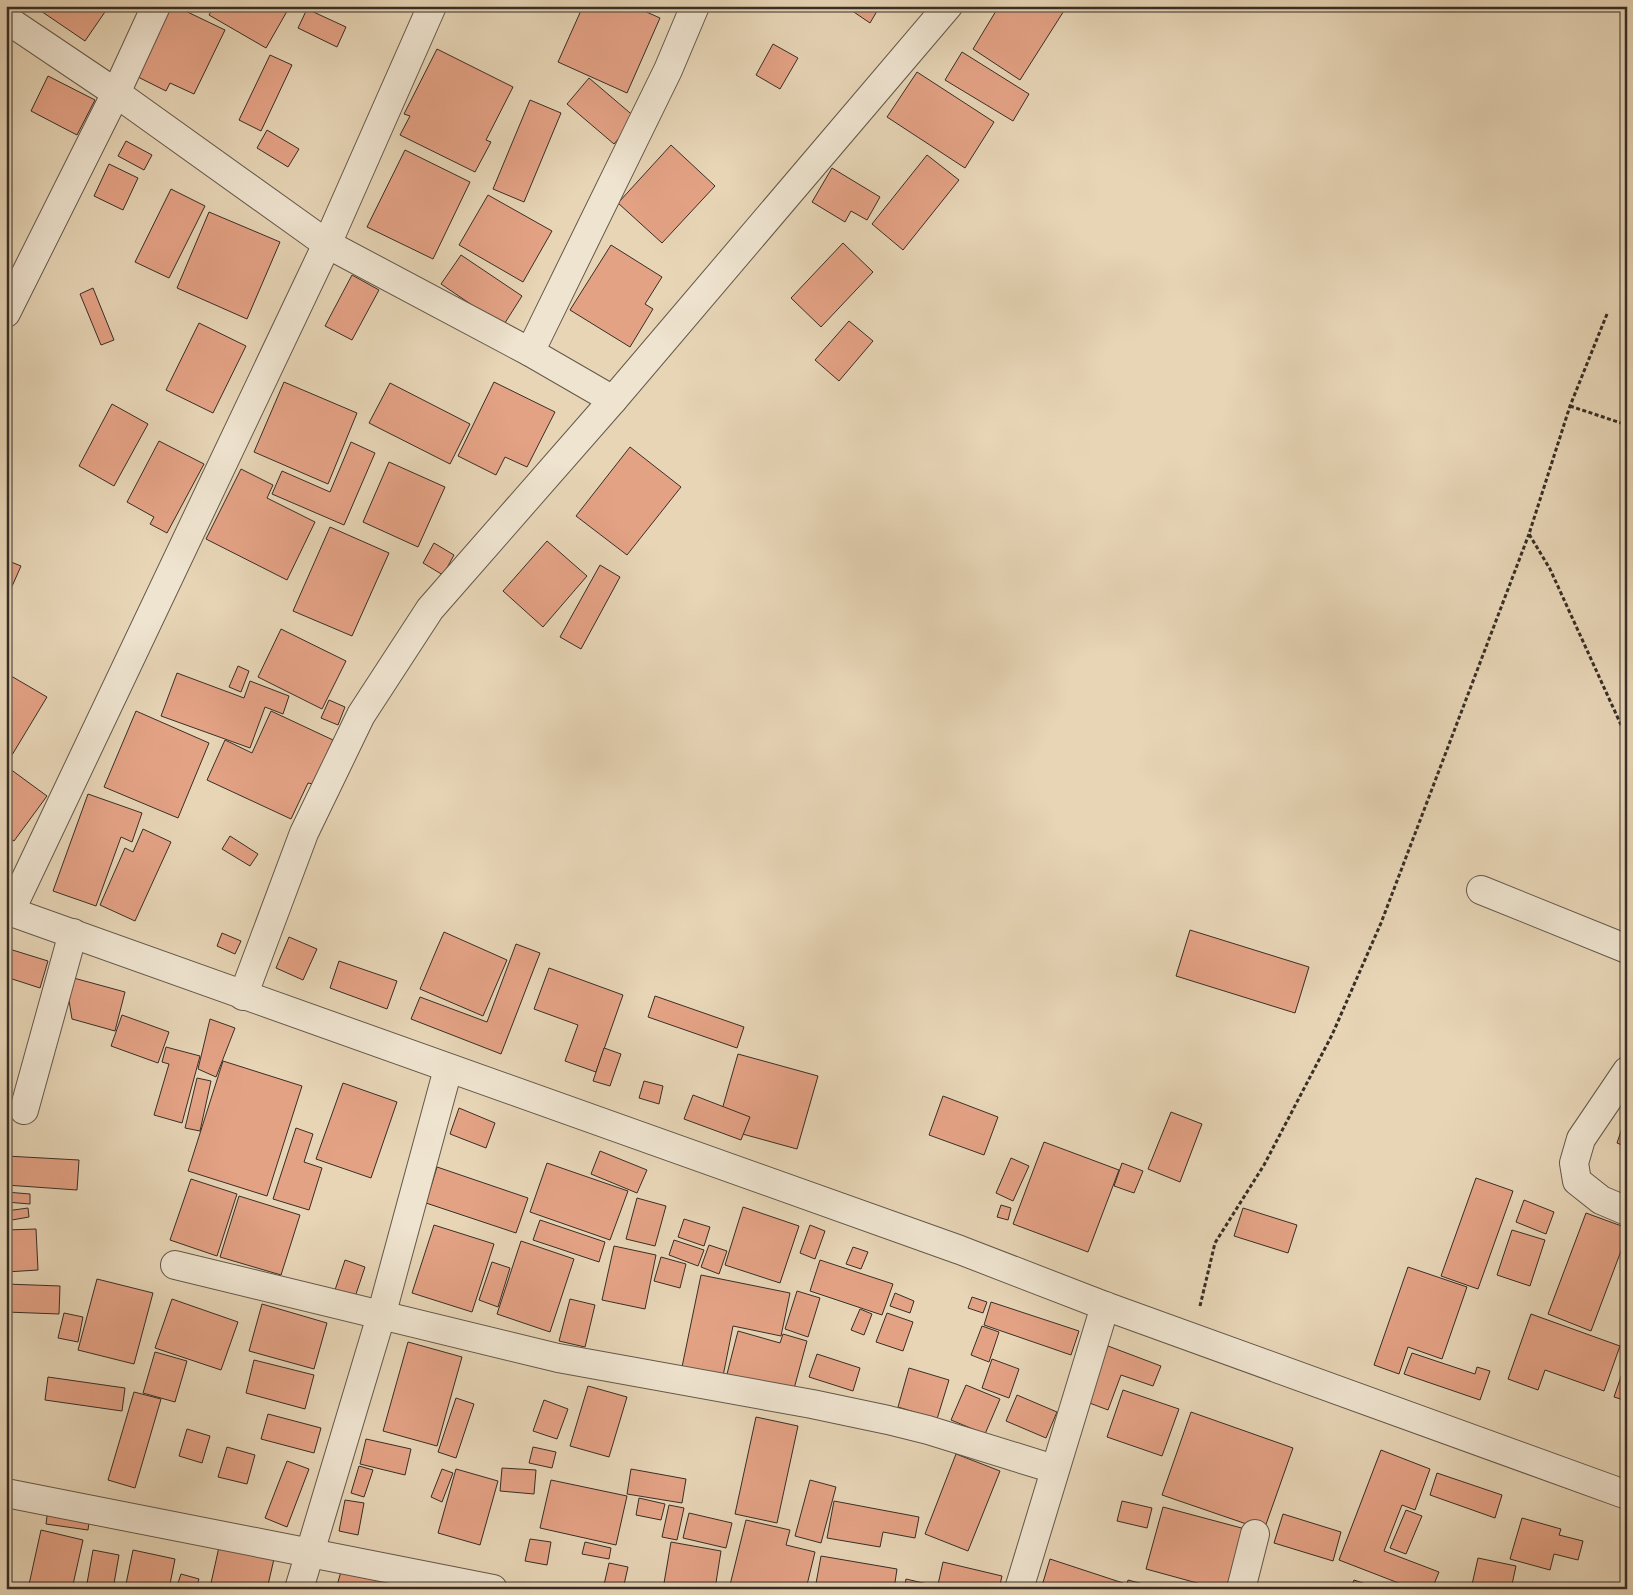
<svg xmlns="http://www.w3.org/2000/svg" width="1633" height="1595" font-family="'IM FELL French Canon',serif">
	<rect width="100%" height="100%" fill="#e7d5b6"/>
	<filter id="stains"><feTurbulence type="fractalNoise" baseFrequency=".004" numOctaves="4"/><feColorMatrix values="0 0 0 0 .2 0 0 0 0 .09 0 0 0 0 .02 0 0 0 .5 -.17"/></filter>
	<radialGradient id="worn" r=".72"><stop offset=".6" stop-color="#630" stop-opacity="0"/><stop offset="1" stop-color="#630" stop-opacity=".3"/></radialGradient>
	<g fill="#e4a285" stroke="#382e26">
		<path d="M 40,6 L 109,6 L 85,41 L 38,9 Z"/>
		<path d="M 168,6 L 175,6 L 225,30 L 194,94 L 170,83 L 166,91 L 136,76 Z"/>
		<path d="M 214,6 L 290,6 L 266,48 L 209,15 Z"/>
		<path d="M 583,6 L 633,6 L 660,18 L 627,93 L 558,62 Z"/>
		<path d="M 845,6 L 880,6 L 870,23 Z"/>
		<path d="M 999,6 L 1067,6 L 1020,80 L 973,49 Z"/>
		<path d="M 307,9 L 346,27 L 337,47 L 298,28 Z"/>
		<path d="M 773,44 L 798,58 L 780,89 L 756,75 Z"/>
		<path d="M 437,49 L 513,87 L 486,140 L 491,142 L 475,172 L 400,135 L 410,116 L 404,114 Z"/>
		<path d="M 962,52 L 1029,94 L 1013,121 L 945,80 Z"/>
		<path d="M 270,55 L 292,65 L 261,131 L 239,120 Z"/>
		<path d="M 917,72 L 994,122 L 965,168 L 887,117 Z"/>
		<path d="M 48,76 L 95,100 L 77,135 L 31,111 Z"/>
		<path d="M 589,78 L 636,118 L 614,144 L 567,104 Z"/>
		<path d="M 530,100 L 561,113 L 524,202 L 493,189 Z"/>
		<path d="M 267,130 L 299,149 L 288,167 L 257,148 Z"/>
		<path d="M 126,141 L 152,155 L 144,170 L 118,156 Z"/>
		<path d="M 671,145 L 715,186 L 662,243 L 618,203 Z"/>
		<path d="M 405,150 L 470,182 L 433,259 L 367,227 Z"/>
		<path d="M 927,155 L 959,180 L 903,250 L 872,224 Z"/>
		<path d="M 109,164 L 138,178 L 123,210 L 94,196 Z"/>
		<path d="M 832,168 L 880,197 L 867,220 L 851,211 L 845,222 L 812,202 Z"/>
		<path d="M 171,189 L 205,206 L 169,278 L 135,262 Z"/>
		<path d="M 488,195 L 552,231 L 523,282 L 459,245 Z"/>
		<path d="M 209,212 L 280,242 L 247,319 L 177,288 Z"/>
		<path d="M 843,243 L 873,272 L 821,327 L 791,298 Z"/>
		<path d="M 611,245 L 662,277 L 645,304 L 653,309 L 630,347 L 570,310 Z"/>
		<path d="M 461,255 L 522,296 L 503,326 L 441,284 Z"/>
		<path d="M 352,275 L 379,290 L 352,340 L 325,326 Z"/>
		<path d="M 93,288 L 114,340 L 101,345 L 80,294 Z"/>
		<path d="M 849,321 L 873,341 L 839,381 L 815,360 Z"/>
		<path d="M 199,323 L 246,346 L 213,413 L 166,390 Z"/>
		<path d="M 284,382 L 357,413 L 328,484 L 254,452 Z"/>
		<path d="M 494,382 L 555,412 L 527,467 L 505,457 L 496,475 L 458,456 Z"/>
		<path d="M 390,383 L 470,424 L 450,464 L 369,423 Z"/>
		<path d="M 112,404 L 148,424 L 114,486 L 79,466 Z"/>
		<path d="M 159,441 L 204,464 L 167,533 L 150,524 L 154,517 L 127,502 Z"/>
		<path d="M 351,442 L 375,453 L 344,525 L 272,494 L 282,471 L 330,492 Z"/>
		<path d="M 630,447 L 681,487 L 627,555 L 576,516 Z"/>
		<path d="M 389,462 L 445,487 L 418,547 L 363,522 Z"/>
		<path d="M 241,469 L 273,485 L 267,498 L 315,522 L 287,580 L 206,539 Z"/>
		<path d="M 330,527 L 389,553 L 352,636 L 293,611 Z"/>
		<path d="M 547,541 L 587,576 L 543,627 L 503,591 Z"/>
		<path d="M 434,543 L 454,555 L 443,575 L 423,563 Z"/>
		<path d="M 6,560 L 21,566 L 6,600 Z"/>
		<path d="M 600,565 L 620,577 L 581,649 L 560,637 Z"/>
		<path d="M 281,629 L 346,661 L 322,709 L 258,677 Z"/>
		<path d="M 238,666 L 249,671 L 241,692 L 229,687 Z"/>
		<path d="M 6,673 L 47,697 L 12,755 L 6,752 Z"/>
		<path d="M 177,673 L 244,698 L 250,681 L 289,696 L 283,714 L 265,707 L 250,748 L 161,716 Z"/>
		<path d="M 329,700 L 345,707 L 338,725 L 321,718 Z"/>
		<path d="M 136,711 L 209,743 L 178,818 L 104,787 Z"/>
		<path d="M 271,711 L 333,740 L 313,784 L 308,783 L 291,819 L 207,780 L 225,740 L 252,753 Z"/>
		<path d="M 6,766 L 47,796 L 14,841 L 6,836 Z"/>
		<path d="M 88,794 L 142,813 L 132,842 L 121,837 L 96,906 L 53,891 Z"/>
		<path d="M 143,829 L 171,842 L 135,921 L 100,905 L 125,848 L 133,852 Z"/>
		<path d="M 230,836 L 258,854 L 250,866 L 222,849 Z"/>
		<path d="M 1190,930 L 1309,967 L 1295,1013 L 1176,976 Z"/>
		<path d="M 444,932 L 507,960 L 483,1016 L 420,989 Z"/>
		<path d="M 222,933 L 241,941 L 235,954 L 217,946 Z"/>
		<path d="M 289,937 L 317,949 L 303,980 L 276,968 Z"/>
		<path d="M 516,944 L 540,953 L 501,1054 L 411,1019 L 420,997 L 487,1022 Z"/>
		<path d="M 6,948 L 48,961 L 40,988 L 6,977 Z"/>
		<path d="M 339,961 L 397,981 L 387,1009 L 330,988 Z"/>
		<path d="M 549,968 L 623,995 L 596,1072 L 565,1061 L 578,1025 L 534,1009 Z"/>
		<path d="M 70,977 L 125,992 L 115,1031 L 72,1019 L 67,988 Z"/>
		<path d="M 655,996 L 744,1027 L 737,1048 L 648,1017 Z"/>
		<path d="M 122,1015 L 169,1032 L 158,1063 L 111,1046 Z"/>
		<path d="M 210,1019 L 235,1028 L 216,1077 L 198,1069 Z"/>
		<path d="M 166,1047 L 200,1056 L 182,1123 L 154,1115 L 169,1064 L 162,1062 Z"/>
		<path d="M 604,1048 L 621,1054 L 610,1086 L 593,1081 Z"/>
		<path d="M 738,1054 L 818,1076 L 797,1149 L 717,1127 Z"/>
		<path d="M 223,1061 L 302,1086 L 267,1196 L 188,1171 Z"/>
		<path d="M 197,1078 L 211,1081 L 200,1131 L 185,1128 Z"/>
		<path d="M 644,1081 L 663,1086 L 659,1104 L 639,1098 Z"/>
		<path d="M 343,1083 L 397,1102 L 371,1178 L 316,1159 Z"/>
		<path d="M 693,1095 L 750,1117 L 741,1140 L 684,1119 Z"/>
		<path d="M 943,1096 L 998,1117 L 984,1155 L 929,1135 Z"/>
		<path d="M 459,1108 L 495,1123 L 486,1148 L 450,1134 Z"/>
		<path d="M 1171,1112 L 1202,1124 L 1180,1182 L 1148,1169 Z"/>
		<path d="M 1627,1114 L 1627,1147 L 1617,1143 Z"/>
		<path d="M 296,1128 L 313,1134 L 304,1162 L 322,1168 L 309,1210 L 273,1199 Z"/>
		<path d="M 1044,1142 L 1119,1170 L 1088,1252 L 1013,1224 Z"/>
		<path d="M 600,1151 L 647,1170 L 637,1193 L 591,1174 Z"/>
		<path d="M 6,1156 L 79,1160 L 77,1190 L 6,1185 Z"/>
		<path d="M 1011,1158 L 1029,1166 L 1013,1201 L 996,1193 Z"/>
		<path d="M 547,1163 L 628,1191 L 610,1240 L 530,1212 Z"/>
		<path d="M 1122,1163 L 1143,1171 L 1134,1193 L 1114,1186 Z"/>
		<path d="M 437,1167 L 528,1198 L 516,1233 L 426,1203 Z"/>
		<path d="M 1476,1178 L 1513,1191 L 1478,1289 L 1441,1276 Z"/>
		<path d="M 191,1179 L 237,1194 L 217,1256 L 170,1240 Z"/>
		<path d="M 6,1192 L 30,1194 L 30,1204 L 6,1202 Z"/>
		<path d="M 239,1196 L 300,1215 L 281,1275 L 220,1257 Z"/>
		<path d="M 637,1198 L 666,1206 L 655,1246 L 626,1239 Z"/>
		<path d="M 1524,1200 L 1554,1212 L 1546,1234 L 1516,1222 Z"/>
		<path d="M 1001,1205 L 1011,1208 L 1008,1220 L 997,1217 Z"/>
		<path d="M 743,1207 L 799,1226 L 780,1283 L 725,1265 Z"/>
		<path d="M 28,1208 L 29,1217 L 6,1221 L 6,1211 Z"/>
		<path d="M 1243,1208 L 1297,1225 L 1288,1253 L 1234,1236 Z"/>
		<path d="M 1586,1213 L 1627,1228 L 1627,1235 L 1591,1331 L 1548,1314 Z"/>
		<path d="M 684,1219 L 710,1227 L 704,1246 L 678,1237 Z"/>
		<path d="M 540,1220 L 605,1242 L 599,1262 L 533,1240 Z"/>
		<path d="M 434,1225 L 494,1244 L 472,1312 L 412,1293 Z"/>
		<path d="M 810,1225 L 825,1231 L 815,1259 L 800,1253 Z"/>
		<path d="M 36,1229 L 38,1270 L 6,1272 L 6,1230 Z"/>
		<path d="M 1512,1230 L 1545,1240 L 1530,1286 L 1497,1275 Z"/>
		<path d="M 674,1240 L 704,1250 L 698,1266 L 669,1255 Z"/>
		<path d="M 521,1241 L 574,1259 L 550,1332 L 497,1314 Z"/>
		<path d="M 709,1245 L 727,1251 L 719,1274 L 701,1267 Z"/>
		<path d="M 614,1246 L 656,1255 L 645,1309 L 602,1300 Z"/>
		<path d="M 853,1247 L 868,1252 L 861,1269 L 846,1264 Z"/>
		<path d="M 661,1257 L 686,1264 L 680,1288 L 654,1281 Z"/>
		<path d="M 345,1260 L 365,1267 L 355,1297 L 335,1290 Z"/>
		<path d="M 820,1260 L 893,1284 L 882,1315 L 810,1291 Z"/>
		<path d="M 492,1262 L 510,1268 L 498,1307 L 479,1300 Z"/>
		<path d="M 1408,1267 L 1467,1287 L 1442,1359 L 1408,1347 L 1399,1374 L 1374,1365 Z"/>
		<path d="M 701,1275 L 790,1293 L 781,1336 L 733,1326 L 723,1376 L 682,1367 Z"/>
		<path d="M 97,1279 L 153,1293 L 134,1364 L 78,1350 Z"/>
		<path d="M 6,1284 L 60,1286 L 59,1314 L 6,1312 Z"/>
		<path d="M 797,1291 L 820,1298 L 808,1337 L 785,1329 Z"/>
		<path d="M 895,1293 L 914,1301 L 910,1313 L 890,1306 Z"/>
		<path d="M 972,1297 L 987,1302 L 983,1313 L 968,1308 Z"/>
		<path d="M 172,1299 L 238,1322 L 221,1370 L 155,1348 Z"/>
		<path d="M 570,1299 L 595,1305 L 585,1347 L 559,1341 Z"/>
		<path d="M 991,1302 L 1079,1331 L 1071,1355 L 984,1325 Z"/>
		<path d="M 262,1304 L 327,1323 L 314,1369 L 249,1351 Z"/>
		<path d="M 860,1309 L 872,1314 L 864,1335 L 851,1330 Z"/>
		<path d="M 64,1313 L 83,1317 L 78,1342 L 58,1338 Z"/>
		<path d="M 887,1313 L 913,1322 L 903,1351 L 876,1342 Z"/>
		<path d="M 1531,1314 L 1620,1346 L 1604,1391 L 1545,1370 L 1538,1390 L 1508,1379 Z"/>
		<path d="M 982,1326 L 999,1332 L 989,1362 L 971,1355 Z"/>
		<path d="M 738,1331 L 780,1343 L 783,1334 L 807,1341 L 792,1396 L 726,1378 Z"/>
		<path d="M 408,1342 L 462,1357 L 437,1446 L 383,1431 Z"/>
		<path d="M 1108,1346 L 1161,1366 L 1153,1386 L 1121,1375 L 1108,1410 L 1087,1402 Z"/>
		<path d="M 155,1352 L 187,1361 L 175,1402 L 143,1393 Z"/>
		<path d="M 1412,1353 L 1475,1374 L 1477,1367 L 1490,1371 L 1480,1400 L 1404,1374 Z"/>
		<path d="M 817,1354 L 860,1368 L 853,1391 L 809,1377 Z"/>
		<path d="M 992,1359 L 1019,1369 L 1009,1398 L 982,1388 Z"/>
		<path d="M 1627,1359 L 1627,1401 L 1614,1397 Z"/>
		<path d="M 254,1360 L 314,1375 L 305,1409 L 246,1393 Z"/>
		<path d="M 909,1368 L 949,1380 L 937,1419 L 898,1407 Z"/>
		<path d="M 48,1377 L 125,1388 L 122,1411 L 45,1400 Z"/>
		<path d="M 966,1385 L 1000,1399 L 985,1434 L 951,1420 Z"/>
		<path d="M 588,1386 L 627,1397 L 609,1457 L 570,1446 Z"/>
		<path d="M 1123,1390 L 1179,1409 L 1162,1456 L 1107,1437 Z"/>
		<path d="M 134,1392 L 161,1399 L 135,1488 L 108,1480 Z"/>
		<path d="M 1017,1395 L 1057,1412 L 1046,1438 L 1006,1421 Z"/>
		<path d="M 456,1398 L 474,1404 L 456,1458 L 438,1452 Z"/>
		<path d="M 544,1400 L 568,1409 L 557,1439 L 533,1431 Z"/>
		<path d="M 1191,1412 L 1293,1448 L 1264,1530 L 1162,1495 Z"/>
		<path d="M 268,1414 L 321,1428 L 314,1453 L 261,1439 Z"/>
		<path d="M 756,1417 L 798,1426 L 777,1523 L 735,1514 Z"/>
		<path d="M 187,1429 L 210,1436 L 202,1463 L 179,1456 Z"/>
		<path d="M 366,1439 L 411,1449 L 405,1475 L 360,1464 Z"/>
		<path d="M 227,1447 L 255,1455 L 247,1484 L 218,1477 Z"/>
		<path d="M 533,1447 L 556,1452 L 552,1468 L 529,1463 Z"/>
		<path d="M 1381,1450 L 1430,1469 L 1415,1510 L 1402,1505 L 1384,1551 L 1439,1572 L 1432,1589 L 1414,1589 L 1339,1560 Z"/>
		<path d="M 956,1454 L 1000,1471 L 968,1551 L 925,1534 Z"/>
		<path d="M 287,1461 L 309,1469 L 287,1527 L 265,1518 Z"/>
		<path d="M 359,1466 L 373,1470 L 364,1497 L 351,1493 Z"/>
		<path d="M 502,1468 L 536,1470 L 534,1494 L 500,1491 Z"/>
		<path d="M 442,1469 L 453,1473 L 442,1502 L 431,1497 Z"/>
		<path d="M 456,1469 L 498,1481 L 480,1545 L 438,1533 Z"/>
		<path d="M 631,1469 L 686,1479 L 682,1503 L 627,1494 Z"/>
		<path d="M 1437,1473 L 1502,1495 L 1495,1518 L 1430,1495 Z"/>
		<path d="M 551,1480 L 627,1496 L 616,1545 L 540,1528 Z"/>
		<path d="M 810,1480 L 836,1487 L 821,1543 L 795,1536 Z"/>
		<path d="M 639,1498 L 665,1504 L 661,1520 L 636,1515 Z"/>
		<path d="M 345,1500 L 364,1503 L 358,1535 L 339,1531 Z"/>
		<path d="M 834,1501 L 919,1517 L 915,1538 L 883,1532 L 880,1547 L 827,1538 Z"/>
		<path d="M 1122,1501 L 1152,1508 L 1147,1528 L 1117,1521 Z"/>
		<path d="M 669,1505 L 684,1508 L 677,1540 L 662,1537 Z"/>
		<path d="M 1163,1507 L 1249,1530 L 1232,1589 L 1219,1589 L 1146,1569 Z"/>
		<path d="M 48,1509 L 90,1515 L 88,1530 L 46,1524 Z"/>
		<path d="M 1406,1510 L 1422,1516 L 1406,1554 L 1390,1548 Z"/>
		<path d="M 689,1513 L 732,1523 L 726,1548 L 683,1538 Z"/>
		<path d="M 1283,1514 L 1341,1532 L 1333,1561 L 1274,1543 Z"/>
		<path d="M 1522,1518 L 1561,1529 L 1559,1535 L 1583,1541 L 1578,1560 L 1554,1554 L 1550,1570 L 1510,1559 Z"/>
		<path d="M 746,1520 L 790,1530 L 786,1545 L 815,1552 L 806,1589 L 729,1589 Z"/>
		<path d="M 41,1530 L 83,1540 L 72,1589 L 28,1589 Z"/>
		<path d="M 530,1539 L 551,1542 L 547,1565 L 525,1561 Z"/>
		<path d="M 585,1542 L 611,1548 L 609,1559 L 582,1554 Z"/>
		<path d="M 671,1542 L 721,1551 L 715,1589 L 663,1589 Z"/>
		<path d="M 219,1547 L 274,1559 L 267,1589 L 241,1589 L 211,1583 Z"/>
		<path d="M 93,1550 L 119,1555 L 113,1589 L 86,1589 Z"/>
		<path d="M 133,1550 L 175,1559 L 169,1589 L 125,1589 Z"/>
		<path d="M 821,1556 L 897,1569 L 894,1589 L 815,1589 Z"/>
		<path d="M 1478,1558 L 1516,1566 L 1511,1589 L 1471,1589 Z"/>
		<path d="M 1050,1559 L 1123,1583 L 1121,1589 L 1041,1589 Z"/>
		<path d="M 344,1561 L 398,1578 L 395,1589 L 336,1589 Z"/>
		<path d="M 943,1562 L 1002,1576 L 999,1589 L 937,1589 Z"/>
		<path d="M 609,1563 L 628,1567 L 623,1589 L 603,1589 Z"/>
		<path d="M 181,1574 L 199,1579 L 196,1589 L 176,1589 Z"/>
		<path d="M 906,1579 L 936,1586 L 935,1589 L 904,1589 Z"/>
		<path d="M 1128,1580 L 1163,1589 L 1126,1589 Z"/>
		<path d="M 1354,1580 L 1381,1589 L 1350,1589 Z"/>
	</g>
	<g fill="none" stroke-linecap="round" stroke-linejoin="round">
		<defs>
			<g id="minor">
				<path d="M 6,19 L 116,93 L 327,244 L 530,352 L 613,400"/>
				<path d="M 6,313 L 116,93 L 156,6"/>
				<path d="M 530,352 L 668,70 L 695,6"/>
				<path d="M 1481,890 L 1627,949"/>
				<path d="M 10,912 L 327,244 L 432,6"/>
				<path d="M 243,996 L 304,833 L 361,715 L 430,609 L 613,400 L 948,6"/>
				<path d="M 1627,1071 L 1581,1139 L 1574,1163 L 1577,1181 L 1601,1200 L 1627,1211"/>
				<path d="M 24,1110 L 73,933"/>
				<path d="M 175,1265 L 558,1358 L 812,1404 L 888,1420 L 928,1430 L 1054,1469"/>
				<path d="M 6,1493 L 493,1589"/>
				<path d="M 299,1589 L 381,1316 L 448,1069"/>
				<path d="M 1019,1589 L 1105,1306"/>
				<path d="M 1241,1589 L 1255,1534"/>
			</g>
			<path id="tertiary" d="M 6,910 L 960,1250 L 1105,1306 L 1627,1495"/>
		</defs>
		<use href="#minor" stroke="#64584a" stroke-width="30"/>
		<use href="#tertiary" stroke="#64584a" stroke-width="30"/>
		<g stroke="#382e26" stroke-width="3" stroke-dasharray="4 2.5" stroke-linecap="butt">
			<path d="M 1607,314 L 1570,406 L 1529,534 L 1550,569 L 1627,738"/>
			<path d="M 1570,406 L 1627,425"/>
			<path d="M 1200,1306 L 1215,1243 L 1264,1165 L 1332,1035 L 1381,923 L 1529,534"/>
		</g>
		<use href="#minor" stroke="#efe4d0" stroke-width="28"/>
		<use href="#tertiary" stroke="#efe4d0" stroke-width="28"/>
	</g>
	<rect width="1633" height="1595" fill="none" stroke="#e7d5b6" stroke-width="25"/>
	<rect x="8" y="8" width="1618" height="1580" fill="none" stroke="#382e26" stroke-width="2.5"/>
	<rect x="12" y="12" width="1608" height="1570" fill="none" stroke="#382e26"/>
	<rect width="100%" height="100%" filter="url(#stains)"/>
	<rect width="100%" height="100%" fill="url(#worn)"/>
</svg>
